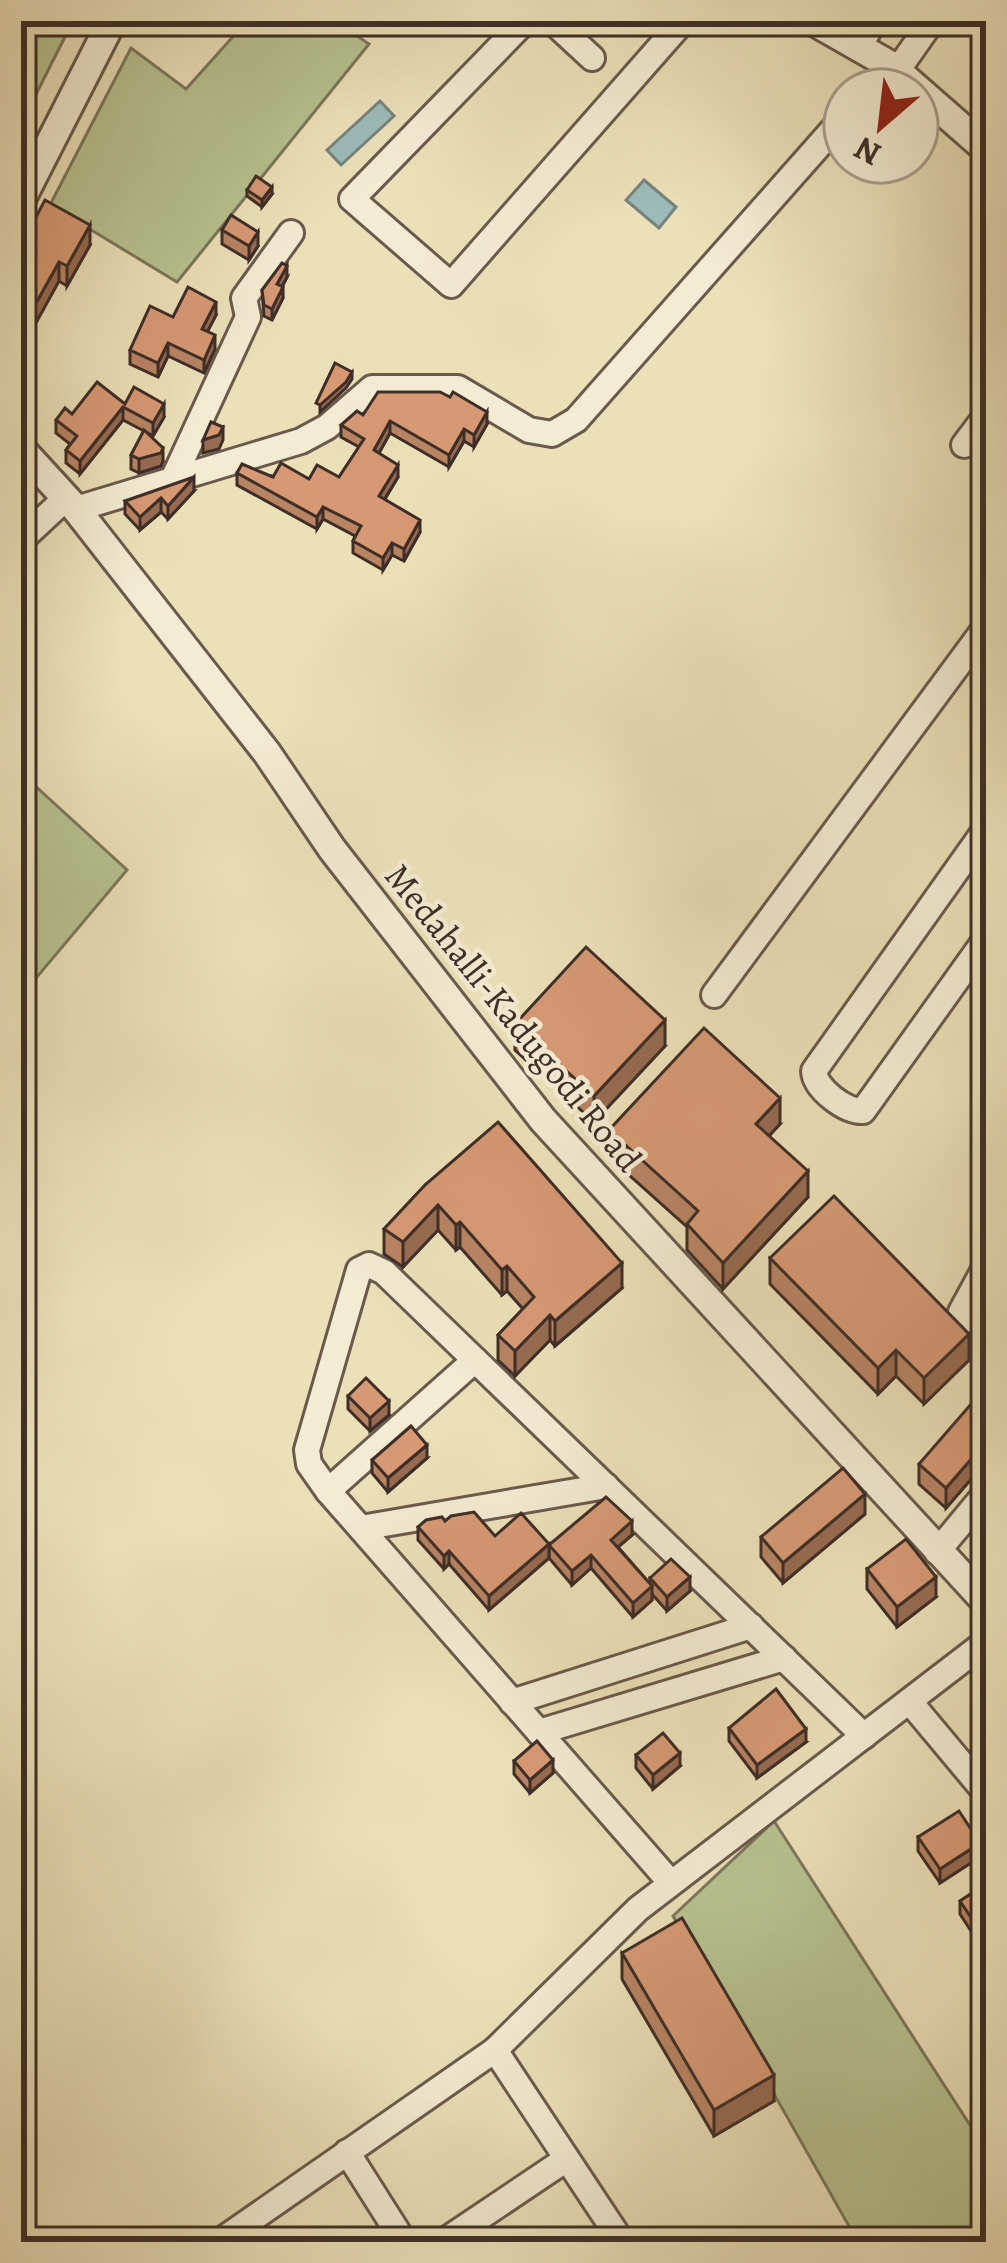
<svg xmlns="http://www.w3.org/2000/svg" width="1007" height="2263" font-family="Alegreya,serif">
	<rect width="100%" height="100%" fill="#ece0b9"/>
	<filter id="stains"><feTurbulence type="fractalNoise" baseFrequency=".00167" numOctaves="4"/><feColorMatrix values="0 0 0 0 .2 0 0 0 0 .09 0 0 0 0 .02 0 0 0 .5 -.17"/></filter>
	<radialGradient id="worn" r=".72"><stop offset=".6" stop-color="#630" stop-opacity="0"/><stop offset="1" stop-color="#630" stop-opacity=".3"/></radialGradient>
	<g fill="#b7c290" stroke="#7a785c" stroke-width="3">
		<path d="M 21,21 L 73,21 L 21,124 Z"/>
		<path d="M 247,21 L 335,21 L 369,44 L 177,282 L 50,205 L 131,48 L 186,89 Z"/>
		<path d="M 21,773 L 127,870 L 21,996 Z"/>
		<path d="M 774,1821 L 986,2150 L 986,2242 L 858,2242 L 673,1916 Z"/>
	</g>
	<g fill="#9cbbb9" stroke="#76837f" stroke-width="3">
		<path d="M 380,101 L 394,116 L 341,165 L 327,150 Z"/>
		<path d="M 644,180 L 676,207 L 659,228 L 626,200 Z"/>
	</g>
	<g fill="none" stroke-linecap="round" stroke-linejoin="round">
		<defs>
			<g id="minor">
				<path d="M 525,21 L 352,199 L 451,285 L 683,21"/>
				<path d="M 552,21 L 592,58"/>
				<path d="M 859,47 L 874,21"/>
				<path d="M 897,71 L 932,21"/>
				<path d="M 868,90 L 890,65"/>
				<path d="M 964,445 L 986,416"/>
				<path d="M 174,477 L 248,317 L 244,298 L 291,233"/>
				<path d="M 76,509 L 301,441 L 327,427 L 372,388 L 458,388 L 529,430 L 552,434 L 576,420 L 845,116"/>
				<path d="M 21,540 L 66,498"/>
				<path d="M 986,829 L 814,1071 C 815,1089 846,1112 863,1111 L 986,939"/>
				<path d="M 714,995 L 986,627"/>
				<path d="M 986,1266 L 961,1312 L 986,1337"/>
				<path d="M 328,1491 L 475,1360"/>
				<path d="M 361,1528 L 606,1486"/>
				<path d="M 937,1552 L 986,1493"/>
				<path d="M 512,1702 L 751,1626"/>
				<path d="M 910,1702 L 986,1793"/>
				<path d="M 539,1732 L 784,1658"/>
				<path d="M 671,1883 L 328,1491 L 309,1464 L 307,1450 L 359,1270 L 369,1265 L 384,1272 L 864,1736"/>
				<path d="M 495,2050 L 622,2242"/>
				<path d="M 347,2152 L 404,2242"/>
				<path d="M 219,2242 L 495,2050 L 638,1909 L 986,1642"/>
				<path d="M 443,2242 L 565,2160"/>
			</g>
			<g id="tertiary">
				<path d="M 813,21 L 890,65 L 986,149"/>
				<path d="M 21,200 L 112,21"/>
				<path d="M 21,449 L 76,509 L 267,753 L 332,849 L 543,1120 L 986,1602"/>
			</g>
		</defs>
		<use href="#minor" stroke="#6a5a4c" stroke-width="30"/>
		<use href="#tertiary" stroke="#6a5a4c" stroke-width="33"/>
		<use href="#minor" stroke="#f3ebd2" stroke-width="24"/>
		<use href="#tertiary" stroke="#f3ebd2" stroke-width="27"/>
	</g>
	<g fill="#b88464" stroke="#3e2e27" stroke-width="3">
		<path d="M 247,190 L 272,194 L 262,207 L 247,196 Z"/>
		<path d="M 222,230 L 258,246 L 249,260 L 222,244 Z"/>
		<path d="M 21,245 L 90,245 L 67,286 L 59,281 Z"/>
		<path d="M 287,277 L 282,287 L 283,298 L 272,320 L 264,316 L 262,290 Z"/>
		<path d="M 216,315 L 207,332 L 215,349 L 204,373 L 168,356 L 158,377 L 130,364 L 130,350 L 173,317 Z"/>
		<path d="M 125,404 L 164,417 L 153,436 L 148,433 L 163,461 L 161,466 L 139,473 L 131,469 L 131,455 L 144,431 L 123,420 L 80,474 L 66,463 L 66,450 L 70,444 L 56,433 L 56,420 L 72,414 Z"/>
		<path d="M 363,415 L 487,424 L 474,447 L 464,441 L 449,467 L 390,433 L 379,453 L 398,477 L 385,499 L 420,532 L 404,561 L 392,555 L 383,570 L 353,553 L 353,541 L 355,536 L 323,519 L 317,529 L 237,485 L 237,473 L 309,479 L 339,477 L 359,447 L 341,437 L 341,425 Z"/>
		<path d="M 194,491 L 168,519 L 161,512 L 140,530 L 125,514 L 125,501 Z"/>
		<path d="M 515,1024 L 665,1046 L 594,1122 L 515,1050 Z"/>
		<path d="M 780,1124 L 769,1136 L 808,1197 L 723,1289 L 687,1250 L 687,1227 L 609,1157 L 609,1130 Z"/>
		<path d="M 426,1184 L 622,1288 L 555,1346 L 550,1340 L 515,1376 L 498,1360 L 498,1335 L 523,1309 L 507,1291 L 502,1295 L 460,1247 L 456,1250 L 438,1230 L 403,1267 L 384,1254 L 384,1229 Z"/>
		<path d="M 770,1258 L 969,1360 L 924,1404 L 896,1376 L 878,1394 L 770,1284 Z"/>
		<path d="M 348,1396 L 389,1415 L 370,1431 L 348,1409 Z"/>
		<path d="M 986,1403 L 986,1462 L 946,1508 L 919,1484 L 919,1464 Z"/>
		<path d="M 427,1458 L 388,1492 L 372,1473 L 372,1460 Z"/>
		<path d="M 865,1514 L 783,1583 L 761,1557 L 761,1537 Z"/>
		<path d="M 445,1521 L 495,1536 L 549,1558 L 489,1610 L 449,1564 L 444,1569 L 418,1540 L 418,1527 Z"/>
		<path d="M 632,1535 L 618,1547 L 650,1584 L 650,1578 L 690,1591 L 667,1611 L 652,1594 L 652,1600 L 633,1617 L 591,1568 L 572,1585 L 549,1558 L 549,1545 Z"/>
		<path d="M 867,1569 L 936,1597 L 897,1627 L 867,1589 Z"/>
		<path d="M 729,1728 L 806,1742 L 757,1778 L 729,1741 Z"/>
		<path d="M 636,1755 L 680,1766 L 653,1789 L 636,1768 Z"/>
		<path d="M 514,1761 L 553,1773 L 530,1793 L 514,1774 Z"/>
		<path d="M 918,1837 L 980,1857 L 940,1883 L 918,1851 Z"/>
		<path d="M 986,1884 L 986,1954 L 960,1914 L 960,1901 Z"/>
		<path d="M 622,1953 L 774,2101 L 714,2136 L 622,1979 Z"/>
	</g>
	<g fill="#966b51" stroke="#3e2e27" stroke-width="3">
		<path d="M 272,187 L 272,194 L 262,207 L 262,200 Z"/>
		<path d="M 90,225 L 90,245 L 67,286 L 67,266 Z"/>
		<path d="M 258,232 L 258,246 L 249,260 L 249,246 Z"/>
		<path d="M 59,262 L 59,281 L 21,350 L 21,330 Z"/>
		<path d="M 287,266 L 287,277 L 277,295 L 277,284 Z"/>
		<path d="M 283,287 L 283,298 L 272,320 L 272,309 Z"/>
		<path d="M 216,302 L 216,315 L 202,342 L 202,329 Z"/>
		<path d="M 215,335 L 215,349 L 204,373 L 204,360 Z"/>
		<path d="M 168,343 L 168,356 L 158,377 L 158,363 Z"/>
		<path d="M 352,372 L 352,379 L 346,388 L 320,412 L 320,405 Z"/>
		<path d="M 164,404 L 164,417 L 153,436 L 153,423 Z"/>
		<path d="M 123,407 L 123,420 L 80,474 L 80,461 Z"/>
		<path d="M 487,412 L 487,424 L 474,447 L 474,435 Z"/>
		<path d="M 390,421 L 390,433 L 374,462 L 374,450 Z"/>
		<path d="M 223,427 L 223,440 L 219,449 L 203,453 L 203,440 Z"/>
		<path d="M 464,429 L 464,441 L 449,467 L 449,455 Z"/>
		<path d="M 163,448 L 163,461 L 161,466 L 139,473 L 139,459 Z"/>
		<path d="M 398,465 L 398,477 L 379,508 L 379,496 Z"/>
		<path d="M 194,477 L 194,491 L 168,519 L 168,506 Z"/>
		<path d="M 161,498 L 161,512 L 140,530 L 140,517 Z"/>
		<path d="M 323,507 L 323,519 L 317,529 L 317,517 Z"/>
		<path d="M 420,520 L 420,532 L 404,561 L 404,549 Z"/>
		<path d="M 392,543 L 392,555 L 383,570 L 383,558 Z"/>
		<path d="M 665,1020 L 665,1046 L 594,1122 L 594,1096 Z"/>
		<path d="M 780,1098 L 780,1124 L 756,1150 L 756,1124 Z"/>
		<path d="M 808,1171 L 808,1197 L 723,1289 L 723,1263 Z"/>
		<path d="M 438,1205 L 438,1230 L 403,1267 L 403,1242 Z"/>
		<path d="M 460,1222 L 460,1247 L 456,1250 L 456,1225 Z"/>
		<path d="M 622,1263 L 622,1288 L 555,1346 L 555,1321 Z"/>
		<path d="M 507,1266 L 507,1291 L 502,1295 L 502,1270 Z"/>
		<path d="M 550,1315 L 550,1340 L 515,1376 L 515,1351 Z"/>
		<path d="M 969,1334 L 969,1360 L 924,1404 L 924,1378 Z"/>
		<path d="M 896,1350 L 896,1376 L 878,1394 L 878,1368 Z"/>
		<path d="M 389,1401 L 389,1415 L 370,1431 L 370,1418 Z"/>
		<path d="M 986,1442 L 986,1462 L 946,1508 L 946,1488 Z"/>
		<path d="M 427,1445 L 427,1458 L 388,1492 L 388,1478 Z"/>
		<path d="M 865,1494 L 865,1514 L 783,1583 L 783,1563 Z"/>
		<path d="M 632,1521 L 632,1535 L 611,1553 L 611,1540 Z"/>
		<path d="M 549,1544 L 549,1558 L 489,1610 L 489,1596 Z"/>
		<path d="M 449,1551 L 449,1564 L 444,1569 L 444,1556 Z"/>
		<path d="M 591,1555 L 591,1568 L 572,1585 L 572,1571 Z"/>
		<path d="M 690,1577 L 690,1591 L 667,1611 L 667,1597 Z"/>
		<path d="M 936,1577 L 936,1597 L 897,1627 L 897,1607 Z"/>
		<path d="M 652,1586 L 652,1600 L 633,1617 L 633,1603 Z"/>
		<path d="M 806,1729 L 806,1742 L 757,1778 L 757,1765 Z"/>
		<path d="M 680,1753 L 680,1766 L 653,1789 L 653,1775 Z"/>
		<path d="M 553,1760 L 553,1773 L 530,1793 L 530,1780 Z"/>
		<path d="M 980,1843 L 980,1857 L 940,1883 L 940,1869 Z"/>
		<path d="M 774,2075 L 774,2101 L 714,2136 L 714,2110 Z"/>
	</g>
	<g fill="#d69974" stroke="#3e2e27" stroke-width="3">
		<path d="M 256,176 L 272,187 L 262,200 L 247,190 Z"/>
		<path d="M 45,200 L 90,225 L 67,266 L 59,262 L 21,330 L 21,245 Z"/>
		<path d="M 231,215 L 258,232 L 249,246 L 222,230 Z"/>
		<path d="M 282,263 L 287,266 L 277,284 L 283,287 L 272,309 L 264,305 L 262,290 Z"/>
		<path d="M 188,287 L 216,302 L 202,329 L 215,335 L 204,360 L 168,343 L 158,363 L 130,350 L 150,306 L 173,317 Z"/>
		<path d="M 335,363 L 352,372 L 346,382 L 320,405 L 316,403 Z"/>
		<path d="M 97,382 L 125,404 L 134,387 L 164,404 L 153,423 L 123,407 L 80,461 L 66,450 L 77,436 L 56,420 L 65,408 L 72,414 Z"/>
		<path d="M 378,392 L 440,392 L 450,397 L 453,392 L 487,412 L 474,435 L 464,429 L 449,455 L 390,421 L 374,450 L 398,465 L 379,496 L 420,520 L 404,549 L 392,543 L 383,558 L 353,541 L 361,526 L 323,507 L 317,517 L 237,473 L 242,464 L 273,477 L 281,463 L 309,479 L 317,465 L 339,477 L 364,439 L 341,425 L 357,411 L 363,415 Z"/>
		<path d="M 211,422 L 223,427 L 219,435 L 203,440 Z"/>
		<path d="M 144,430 L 163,448 L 161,453 L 139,459 L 131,455 Z"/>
		<path d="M 194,477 L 168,506 L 161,498 L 140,517 L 125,501 Z"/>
		<path d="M 586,947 L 665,1020 L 594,1096 L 515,1024 Z"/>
		<path d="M 704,1028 L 780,1098 L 756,1124 L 808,1171 L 723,1263 L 687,1224 L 698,1211 L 609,1130 Z"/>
		<path d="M 498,1122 L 622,1263 L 555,1321 L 550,1315 L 515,1351 L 498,1335 L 534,1297 L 507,1266 L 502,1270 L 460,1222 L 456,1225 L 438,1205 L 403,1242 L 384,1229 L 426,1184 Z"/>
		<path d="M 834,1196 L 969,1334 L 924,1378 L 896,1350 L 878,1368 L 770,1258 Z"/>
		<path d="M 366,1378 L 389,1401 L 370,1418 L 348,1396 Z"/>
		<path d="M 978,1396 L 986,1403 L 986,1442 L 946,1488 L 919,1464 Z"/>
		<path d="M 411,1426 L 427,1445 L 388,1478 L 372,1460 Z"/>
		<path d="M 843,1468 L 865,1494 L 783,1563 L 761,1537 Z"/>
		<path d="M 606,1497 L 632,1521 L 611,1540 L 652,1586 L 633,1603 L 591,1555 L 572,1571 L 549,1545 Z"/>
		<path d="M 474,1512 L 495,1536 L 521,1513 L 549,1544 L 489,1596 L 449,1551 L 444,1556 L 418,1527 L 426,1520 L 442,1517 L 445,1521 L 451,1516 Z"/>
		<path d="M 906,1539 L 936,1577 L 897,1607 L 867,1569 Z"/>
		<path d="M 671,1559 L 690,1577 L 667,1597 L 650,1578 Z"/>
		<path d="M 776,1689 L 806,1729 L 757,1765 L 729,1728 Z"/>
		<path d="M 663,1733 L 680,1753 L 653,1775 L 636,1755 Z"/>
		<path d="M 537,1741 L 553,1760 L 530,1780 L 514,1761 Z"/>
		<path d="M 959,1811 L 980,1843 L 940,1869 L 918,1837 Z"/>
		<path d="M 986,1884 L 986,1940 L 960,1901 Z"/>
		<path d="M 682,1918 L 774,2075 L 714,2110 L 622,1953 Z"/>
	</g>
	<g text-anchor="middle" stroke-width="9" stroke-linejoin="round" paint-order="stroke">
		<g font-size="36" fill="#3e2e27" stroke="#f3ebd2">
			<text transform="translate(514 1017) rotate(51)" y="13">Medahalli-Kadugodi Road</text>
		</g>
	</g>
	<rect width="1007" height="2263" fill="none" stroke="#ece0b9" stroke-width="72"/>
	<rect x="24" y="24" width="959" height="2215" fill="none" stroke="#3e2e27" stroke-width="6"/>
	<rect x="36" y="36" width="935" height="2191" fill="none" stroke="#3e2e27" stroke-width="3"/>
	<g transform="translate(881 126) rotate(208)"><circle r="57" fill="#f3ebd2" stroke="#ab9f8e" stroke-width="3"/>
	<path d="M0-9L21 45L0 30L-21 45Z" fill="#8f2418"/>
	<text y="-18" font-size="33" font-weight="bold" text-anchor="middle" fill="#3e2e27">N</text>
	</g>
	<rect width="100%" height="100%" filter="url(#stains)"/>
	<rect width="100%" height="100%" fill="url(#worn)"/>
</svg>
